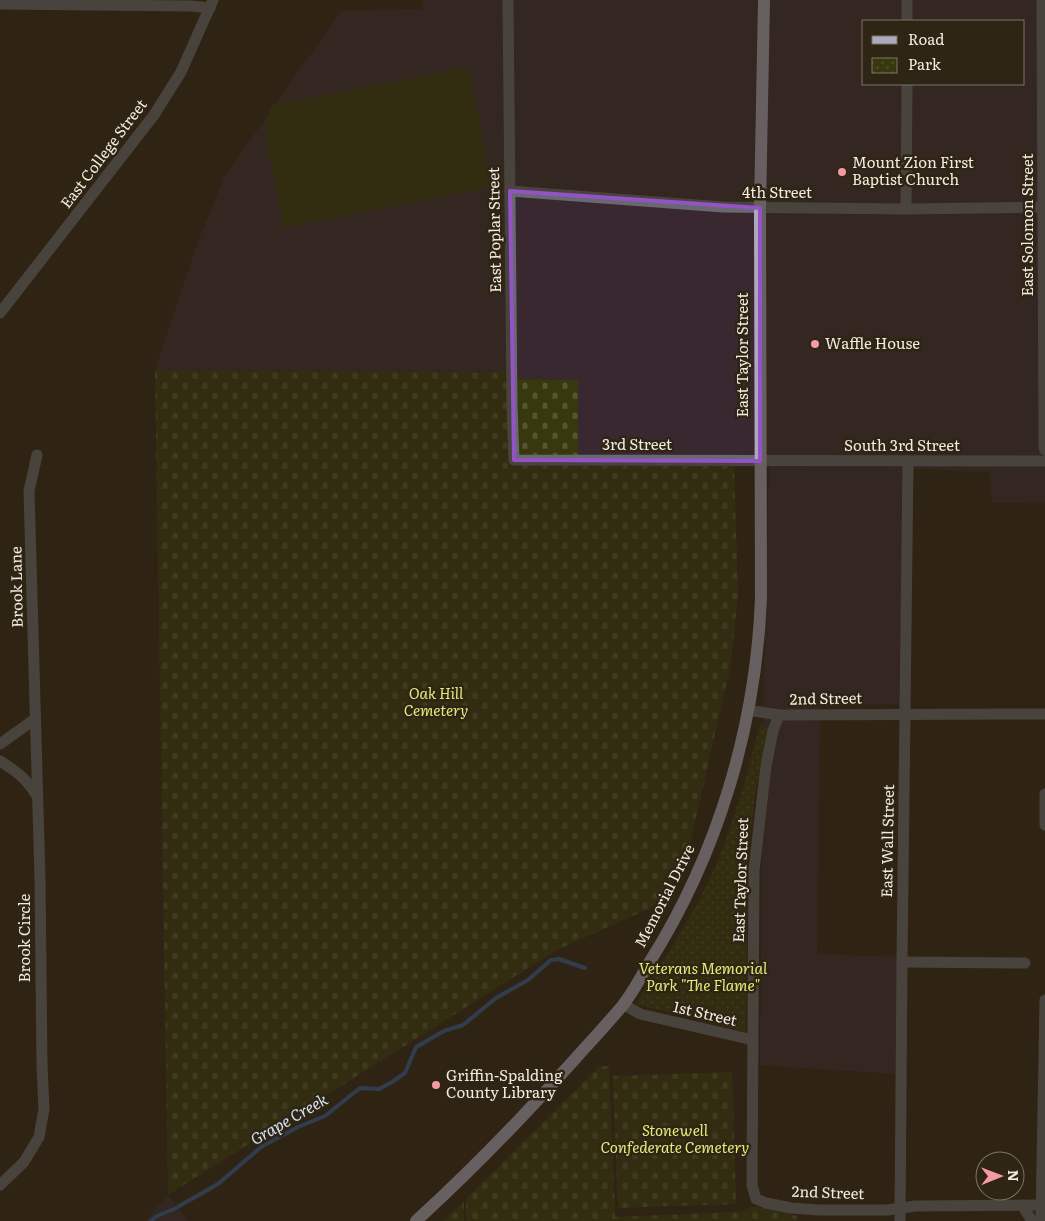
<svg xmlns="http://www.w3.org/2000/svg" width="1045" height="1221" font-family="Literata,serif">
	<defs>
		<pattern id="cemetery-stones" width="16" height="16" patternUnits="userSpaceOnUse" patternTransform="scale(1.25)"><rect width="16" height="16" fill="#37380e"/><path d="M2 7V4a2 2 0 0 1 4 0v3zM10 15v-3a2 2 0 0 1 4 0v3z" fill="#545531"/></pattern>
		<pattern id="park-dots" width="8" height="8" patternUnits="userSpaceOnUse" patternTransform="scale(1.25)"><rect width="8" height="8" fill="#37380e"/><path d="M2 2h.1M6 6h.1" fill="none" stroke="#545531" stroke-width="1.8" stroke-linecap="round"/></pattern>
	</defs>
	<rect width="100%" height="100%" fill="#2f2514"/>
	<g fill="#3a2830" fill-rule="evenodd">
		<path d="M 423,0 L 1045,0 L 1045,502 L 992,503 L 989,472 L 903,468 L 900,704 L 820,706 L 817,954 L 899,957 L 898,1074 L 760,1065 L 763,721 L 769,467 L 578,466 L 578,380 L 506,379 L 505,372 L 155,370 L 199,239 L 225,176 L 341,11 L 422,9 ZM 864,21 L 1024,21 L 1024,84 L 864,84 Z"/>
		<path d="M 168,1195 L 188,1221 L 145,1221 Z"/>
	</g>
	<path fill="#37380e" d="M 469,67 L 492,187 L 284,228 L 264,127 L 272,105 Z"/>
	<g fill="url(#cemetery-stones)">
		<path d="M 155,370 L 506,372 L 506,379 L 578,380 L 578,466 L 734,466 L 738,596 L 730,669 L 690,843 L 664,902 L 557,950 L 168,1195 Z"/>
		<path d="M 600,1066 L 609,1066 L 615,1217 L 739,1212 L 755,1206 L 797,1216 L 797,1221 L 466,1221 L 466,1199 Z"/>
		<path d="M 732,1072 L 736,1204 L 618,1208 L 613,1076 Z"/>
		<path d="M 464,1201 L 464,1221 L 443,1221 Z"/>
	</g>
	<path fill="url(#park-dots)" d="M 760,724 L 768,729 L 755,795 L 747,863 L 746,1032 L 636,1004 C 664,959 695,914 716,865 C 735,819 748,772 760,724 Z"/>
	<g fill="none" stroke-linecap="round" stroke-linejoin="round">
		<path stroke="#315c96" stroke-width="4" d="M 151,1221 L 157,1216 L 174,1209 L 218,1184 L 261,1147 L 298,1127 L 325,1116 L 360,1088 L 379,1089 L 392,1082 L 405,1073 L 416,1047 L 444,1031 L 463,1025 L 496,998 L 528,980 L 551,960 L 559,959 L 585,968"/>
		<g stroke="#696871" stroke-width="11">
			<path d="M 508,0 L 512,405 L 514,460 L 1045,461"/>
			<path d="M 1042,0 L 1044,447 L 1045,450"/>
			<path d="M 0,4 L 191,6 L 210,8"/>
			<path d="M 907,21 L 907,0"/>
			<path d="M 510,191 L 723,207 L 906,209 L 1045,207"/>
			<path d="M 906,209 L 907,84"/>
			<path d="M 0,313 L 154,115 L 181,72 L 213,0"/>
			<path d="M 748,710 L 779,715 L 1045,714"/>
			<path d="M 779,715 L 773,731 L 766,766 L 754,870 L 752,1185 L 756,1199 L 766,1203 L 791,1208 L 819,1210 L 887,1210 L 915,1206 L 1045,1205"/>
			<path d="M 0,744 L 35,719"/>
			<path d="M 0,761 C 16,771 27,779 37,796"/>
			<path d="M 1045,794 L 1045,825"/>
			<path d="M 902,962 L 1025,963"/>
			<path d="M 623,1004 L 640,1014 L 753,1040"/>
			<path d="M 0,1185 L 24,1162 L 39,1137 L 44,1109 L 42,1066 L 40,879 L 29,491 L 37,455"/>
			<path d="M 1022,1205 L 1032,1221"/>
			<path d="M 900,1221 L 902,962 L 908,461"/>
			<path d="M 1041,1221 L 1045,1000"/>
		</g>
		<path stroke="#ada9bc" stroke-width="12" d="M 416,1221 C 472,1170 525,1115 575,1059 C 591,1041 608,1023 623,1005 C 633,992 641,977 649,963 C 718,854 756,726 761,598 L 760,208 L 764,0"/>
	</g>
	<path d="M0 0H1045V1221H0ZM 510,191 L 760,208 L 760,461 L 514,460 Z" fill="#2f2514" fill-opacity=".55" fill-rule="evenodd"/>
	<path fill="none" stroke="#9352c6" stroke-width="4" stroke-linejoin="round" d="M 510,191 L 760,208 L 760,461 L 514,460 Z"/>
	<g fill="#f49aa4" stroke="#2f2514" stroke-width="2">
		<circle cx="842" cy="172" r="5"/>
		<circle cx="815" cy="344" r="5"/>
		<circle cx="436" cy="1085" r="5"/>
	</g>
	<g text-anchor="middle" stroke-width="5" stroke-linejoin="round" paint-order="stroke">
		<g font-size="15" fill="#f2ebe0" stroke="#2f2514">
			<text transform="translate(104 154) rotate(-53)" y="5">East College Street</text>
			<text x="777" y="198">4th Street</text>
			<text transform="translate(1028 225) rotate(-90)" y="5">East Solomon Street</text>
			<text transform="translate(495 230) rotate(-91)" y="5">East Poplar Street</text>
			<text transform="translate(743 355) rotate(-90)" y="5">East Taylor Street</text>
			<text x="637" y="450">3rd Street</text>
			<text x="902" y="451">South 3rd Street</text>
			<text transform="translate(17 587) rotate(-91)" y="5">Brook Lane</text>
			<text transform="translate(826 699) rotate(-1)" y="5">2nd Street</text>
			<text transform="translate(888 841) rotate(-89)" y="5">East Wall Street</text>
			<text transform="translate(741 880) rotate(-88)" y="5">East Taylor Street</text>
			<text transform="translate(665 896) rotate(-63)" y="5">Memorial Drive</text>
			<text transform="translate(25 938) rotate(-90)" y="5">Brook Circle</text>
			<text transform="translate(705 1014) rotate(13)" y="5">1st Street</text>
			<text transform="translate(828 1193) rotate(2)" y="5">2nd Street</text>
		</g>
		<g font-size="15" fill="#f2ebe0" stroke="#2f2514" text-anchor="start">
			<text x="852" y="168">Mount Zion First<tspan x="852" dy="17">Baptist Church</tspan></text>
			<text x="825" y="349">Waffle House</text>
			<text x="446" y="1081">Griffin-Spalding<tspan x="446" dy="17">County Library</tspan></text>
		</g>
		<g font-size="15" font-style="italic" fill="#e6ea7b" stroke="#2f2514">
			<text x="436" y="699">Oak Hill<tspan x="436" dy="17">Cemetery</tspan></text>
			<text x="703" y="974">Veterans Memorial<tspan x="703" dy="17">Park "The Flame"</tspan></text>
			<text x="675" y="1136">Stonewell<tspan x="675" dy="17">Confederate Cemetery</tspan></text>
		</g>
		<g font-size="16" font-style="italic" fill="#d3e0f1" stroke="#2f2514">
			<text transform="translate(289 1119) rotate(-30)" y="6">Grape Creek</text>
		</g>
	</g>
	<rect x="862" y="20" width="162" height="65" fill="#2f2514" stroke="#7d7466"/>
	<rect x="872" y="36" width="25" height="8" fill="#ada9bc" stroke="#7d7466"/>
	<text x="908" y="45" font-size="15" fill="#f2ebe0">Road</text>
	<rect x="872" y="58" width="25" height="15" fill="url(#park-dots)" stroke="#7d7466"/>
	<text x="908" y="70" font-size="15" fill="#f2ebe0">Park</text>
	<g transform="translate(1000 1176) rotate(89)"><circle r="24" fill="#2f2514" stroke="#7d7466"/>
	<path d="M0-4L9 19L0 12L-9 19Z" fill="#f49aa4"/>
	<text y="-8" font-size="14" font-weight="bold" text-anchor="middle" fill="#f2ebe0">N</text>
	</g>
</svg>
